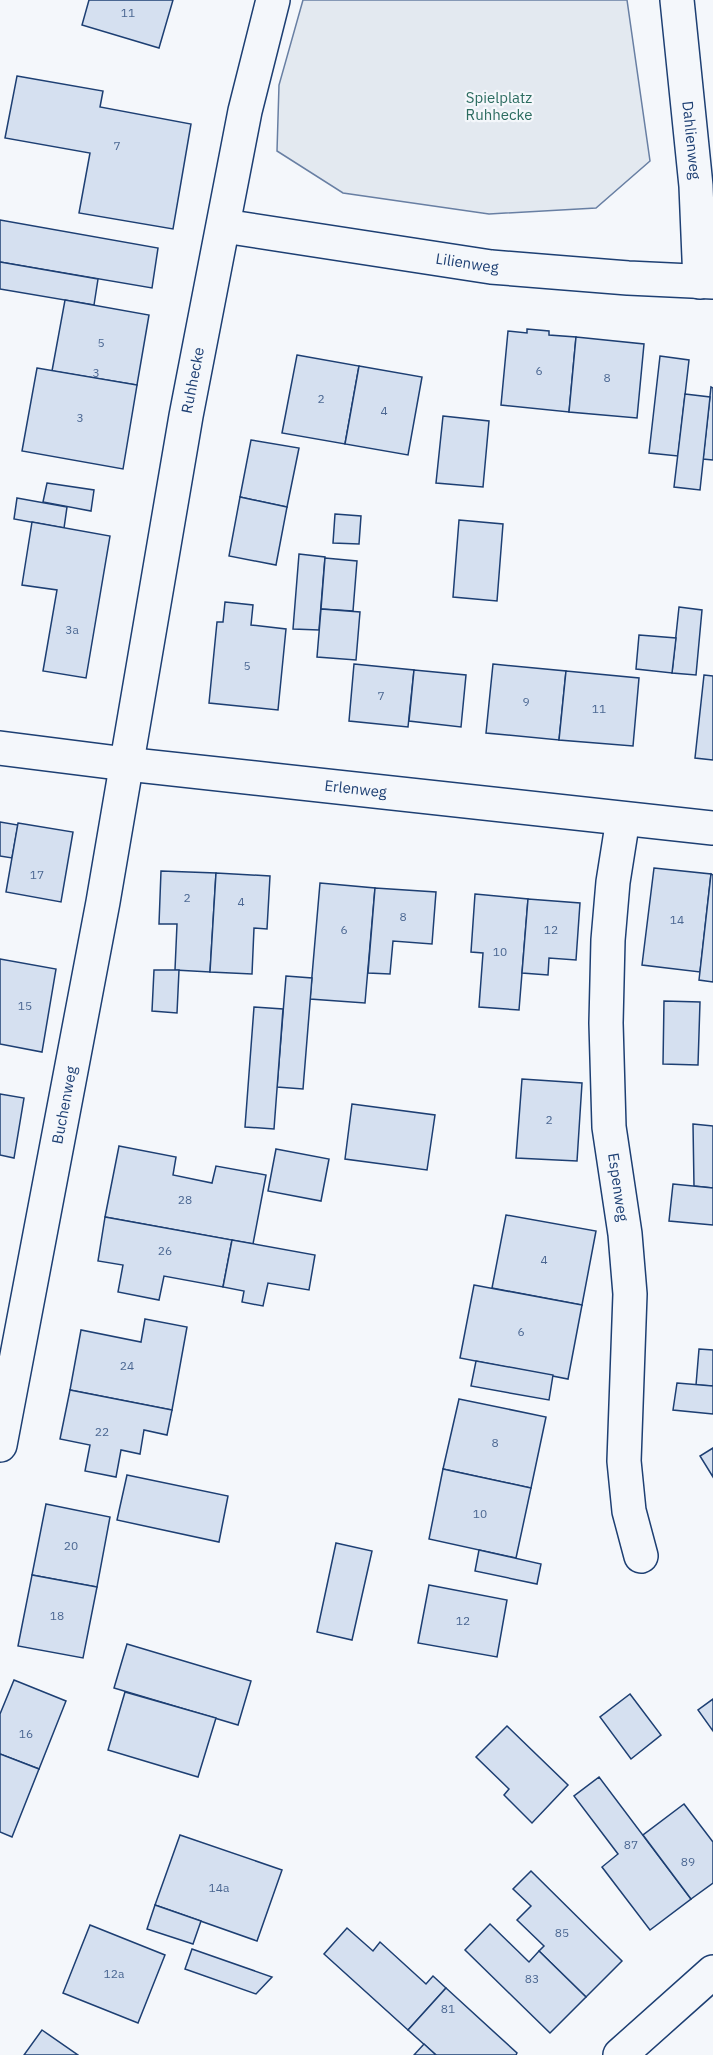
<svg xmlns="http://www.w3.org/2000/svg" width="713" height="2055" font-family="'IBM Plex Sans',sans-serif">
	<rect width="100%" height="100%" fill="#f4f7fb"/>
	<path fill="#e3e9f0" stroke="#687fa3" stroke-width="1.5" d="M 303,0 L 627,0 L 650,161 L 596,208 L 489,214 L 343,193 L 277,151 L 279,85 Z"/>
	<g fill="#d5e0f0" stroke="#1d3f73" stroke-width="1.5">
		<path d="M 89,0 L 173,0 L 159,48 L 82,25 Z"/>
		<path d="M 17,76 L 103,91 L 100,107 L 191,124 L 173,229 L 79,213 L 90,153 L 5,138 Z"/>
		<path d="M 0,220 L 158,248 L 152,288 L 0,262 Z"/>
		<path d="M 0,262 L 98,279 L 94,305 L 0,289 Z"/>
		<path d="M 65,300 L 149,315 L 137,385 L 52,371 Z"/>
		<path d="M 527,329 L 549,331 L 549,335 L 576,337 L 569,412 L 501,405 L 508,331 L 527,333 Z"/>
		<path d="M 576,337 L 644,344 L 637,418 L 569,412 Z"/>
		<path d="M 297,355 L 359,366 L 345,444 L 282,433 Z"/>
		<path d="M 660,356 L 689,360 L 678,456 L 649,453 Z"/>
		<path d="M 359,366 L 422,377 L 408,455 L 345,444 Z"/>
		<path d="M 37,368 L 137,385 L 123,469 L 22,451 Z"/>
		<path d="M 711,387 L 713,388 L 713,460 L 703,459 Z"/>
		<path d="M 685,394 L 710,397 L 700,490 L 674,487 Z"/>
		<path d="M 443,416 L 489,421 L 483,487 L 436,483 Z"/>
		<path d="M 251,440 L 299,448 L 287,507 L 240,497 Z"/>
		<path d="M 47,483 L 94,490 L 91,511 L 43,502 Z"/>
		<path d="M 240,497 L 287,507 L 276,565 L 229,556 Z"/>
		<path d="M 17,498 L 67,507 L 64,528 L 14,519 Z"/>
		<path d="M 335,514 L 361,516 L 359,544 L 333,543 Z"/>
		<path d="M 459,520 L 503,524 L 497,601 L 453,597 Z"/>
		<path d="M 32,522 L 110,536 L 86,678 L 43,671 L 57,590 L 22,585 Z"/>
		<path d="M 299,554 L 325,557 L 319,630 L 293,629 Z"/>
		<path d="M 325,558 L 357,561 L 353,611 L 321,609 Z"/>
		<path d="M 225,602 L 253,605 L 251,625 L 286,629 L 278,710 L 209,703 L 217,622 L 223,622 Z"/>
		<path d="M 679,607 L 702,610 L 696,675 L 672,673 Z"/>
		<path d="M 321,609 L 360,612 L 356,660 L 317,657 Z"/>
		<path d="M 639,635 L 676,638 L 672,673 L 636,669 Z"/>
		<path d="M 354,664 L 414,670 L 408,727 L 349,721 Z"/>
		<path d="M 493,664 L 566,671 L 559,740 L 486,733 Z"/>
		<path d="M 414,670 L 466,675 L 461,727 L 409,721 Z"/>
		<path d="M 566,671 L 639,678 L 633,746 L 559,740 Z"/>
		<path d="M 704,675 L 713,676 L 713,760 L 695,758 Z"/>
		<path d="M 0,822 L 18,825 L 12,858 L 0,856 Z"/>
		<path d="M 18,823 L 73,832 L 61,902 L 6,892 Z"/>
		<path d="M 654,868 L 711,874 L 700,972 L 642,965 Z"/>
		<path d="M 161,871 L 216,873 L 210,972 L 175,970 L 177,924 L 159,924 Z"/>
		<path d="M 216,873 L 270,876 L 267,929 L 254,928 L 252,974 L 210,972 Z"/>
		<path d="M 711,874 L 713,875 L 713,982 L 699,980 Z"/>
		<path d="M 320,883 L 375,888 L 365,1003 L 310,999 Z"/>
		<path d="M 375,888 L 436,892 L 432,944 L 393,941 L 390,974 L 368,973 Z"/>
		<path d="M 475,894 L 528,899 L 519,1010 L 479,1007 L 483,953 L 471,952 Z"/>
		<path d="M 528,899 L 580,903 L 576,960 L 549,958 L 548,975 L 522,973 Z"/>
		<path d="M 0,959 L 56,969 L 42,1052 L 0,1044 Z"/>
		<path d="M 154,970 L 179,970 L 177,1013 L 152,1011 Z"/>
		<path d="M 286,976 L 312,978 L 303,1089 L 277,1087 Z"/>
		<path d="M 664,1001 L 700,1002 L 698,1065 L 663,1064 Z"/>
		<path d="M 254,1007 L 283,1009 L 274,1129 L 245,1127 Z"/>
		<path d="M 522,1079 L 582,1083 L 577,1161 L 516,1158 Z"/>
		<path d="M 0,1094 L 24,1098 L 14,1158 L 0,1155 Z"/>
		<path d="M 352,1104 L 435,1115 L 427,1170 L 345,1159 Z"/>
		<path d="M 693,1124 L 713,1126 L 713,1188 L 694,1186 Z"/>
		<path d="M 119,1146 L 176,1157 L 173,1175 L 212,1183 L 216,1166 L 266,1175 L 253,1244 L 105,1217 Z"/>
		<path d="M 276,1149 L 329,1159 L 321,1201 L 268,1191 Z"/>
		<path d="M 673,1184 L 713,1188 L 713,1225 L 669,1221 Z"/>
		<path d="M 506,1215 L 596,1231 L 582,1305 L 492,1288 Z"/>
		<path d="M 105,1217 L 232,1240 L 223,1287 L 164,1276 L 159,1300 L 118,1292 L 123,1265 L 98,1261 Z"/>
		<path d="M 232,1240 L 315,1255 L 309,1290 L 268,1283 L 263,1306 L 242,1302 L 244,1291 L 223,1287 Z"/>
		<path d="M 474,1285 L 582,1305 L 568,1379 L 460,1358 Z"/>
		<path d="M 145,1319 L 187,1327 L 172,1410 L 70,1390 L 81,1330 L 141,1342 Z"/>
		<path d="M 699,1349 L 713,1350 L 713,1386 L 696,1385 Z"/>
		<path d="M 476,1361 L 553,1375 L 549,1400 L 471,1386 Z"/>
		<path d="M 677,1383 L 713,1386 L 713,1414 L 673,1410 Z"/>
		<path d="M 70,1390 L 172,1410 L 167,1435 L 144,1430 L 140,1454 L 121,1450 L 116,1477 L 85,1471 L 90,1445 L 60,1439 Z"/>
		<path d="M 459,1399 L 546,1417 L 531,1488 L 443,1469 Z"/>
		<path d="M 713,1448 L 713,1477 L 700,1456 Z"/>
		<path d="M 443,1469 L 531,1488 L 516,1558 L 429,1539 Z"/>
		<path d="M 127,1475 L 228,1496 L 219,1542 L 117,1520 Z"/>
		<path d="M 46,1504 L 110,1517 L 97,1587 L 32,1575 Z"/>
		<path d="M 336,1543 L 372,1551 L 352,1640 L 317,1632 Z"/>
		<path d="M 479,1550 L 541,1564 L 537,1584 L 475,1571 Z"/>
		<path d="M 32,1575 L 97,1587 L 83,1658 L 18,1646 Z"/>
		<path d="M 429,1585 L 507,1600 L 497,1657 L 418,1643 Z"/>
		<path d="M 127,1644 L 251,1681 L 238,1725 L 114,1688 Z"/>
		<path d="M 14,1680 L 66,1701 L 39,1769 L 0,1754 L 0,1714 Z"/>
		<path d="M 125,1692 L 216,1718 L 198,1777 L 108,1750 Z"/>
		<path d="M 630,1694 L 661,1735 L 631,1759 L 600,1717 Z"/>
		<path d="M 713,1699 L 713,1731 L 698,1710 Z"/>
		<path d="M 507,1726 L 568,1785 L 532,1823 L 504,1795 L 509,1789 L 476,1757 Z"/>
		<path d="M 0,1754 L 39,1769 L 12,1837 L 0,1832 Z"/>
		<path d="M 599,1777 L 691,1899 L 650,1930 L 602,1867 L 618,1854 L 574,1796 Z"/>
		<path d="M 684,1804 L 713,1842 L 713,1883 L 691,1899 L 643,1835 Z"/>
		<path d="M 180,1835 L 282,1870 L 257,1941 L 155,1905 Z"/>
		<path d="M 531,1871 L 622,1961 L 586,1997 L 539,1951 L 544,1946 L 517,1920 L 531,1906 L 513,1889 Z"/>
		<path d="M 155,1905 L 201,1921 L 193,1944 L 147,1929 Z"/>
		<path d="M 490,1924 L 529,1962 L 539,1951 L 586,1997 L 550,2033 L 465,1950 Z"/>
		<path d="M 90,1925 L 165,1955 L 138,2023 L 63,1993 Z"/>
		<path d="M 347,1928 L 373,1951 L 380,1942 L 426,1984 L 433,1976 L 446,1988 L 408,2030 L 324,1954 Z"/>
		<path d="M 192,1949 L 272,1977 L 256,1994 L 185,1969 Z"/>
		<path d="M 446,1988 L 517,2053 L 516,2055 L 436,2055 L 408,2030 Z"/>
		<path d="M 42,2030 L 78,2055 L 24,2055 Z"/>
		<path d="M 424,2044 L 436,2055 L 414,2055 Z"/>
	</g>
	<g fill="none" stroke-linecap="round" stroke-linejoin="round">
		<defs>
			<g id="minor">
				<path id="s1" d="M 677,0 L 696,186 L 700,282"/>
				<path id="s2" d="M 224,226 L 491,267 L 628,278 L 713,282"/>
				<path id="s3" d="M 0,748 L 126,764 L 713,828"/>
				<path id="s4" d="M 623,819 L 613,882 L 608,940 L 606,1023 L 609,1127 L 625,1234 L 630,1294 L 624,1461 L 629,1511 L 641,1556"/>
				<path id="s5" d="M 0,1445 L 103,902 L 186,416 L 245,111 L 273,0"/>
				<path d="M 620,2055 L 713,1972"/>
			</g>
		</defs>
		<use href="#minor" stroke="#1d3f73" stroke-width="36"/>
		<use href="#minor" stroke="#f4f7fb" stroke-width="33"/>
	</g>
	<g text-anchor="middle" stroke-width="4.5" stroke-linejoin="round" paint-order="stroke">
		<g font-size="12" fill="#4b6792">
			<text x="128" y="17">11</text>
			<text x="117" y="150">7</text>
			<text x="101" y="347">5</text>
			<text x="539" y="375">6</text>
			<text x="96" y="377">3</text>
			<text x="607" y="382">8</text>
			<text x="321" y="403">2</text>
			<text x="384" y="415">4</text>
			<text x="80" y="422">3</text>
			<text x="72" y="634">3a</text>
			<text x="247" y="670">5</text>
			<text x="381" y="700">7</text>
			<text x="526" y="706">9</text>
			<text x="599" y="713">11</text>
			<text x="37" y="879">17</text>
			<text x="187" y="902">2</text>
			<text x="241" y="906">4</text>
			<text x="403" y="921">8</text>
			<text x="677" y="924">14</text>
			<text x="344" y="934">6</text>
			<text x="551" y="934">12</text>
			<text x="500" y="956">10</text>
			<text x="25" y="1010">15</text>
			<text x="549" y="1124">2</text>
			<text x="185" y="1204">28</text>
			<text x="165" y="1255">26</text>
			<text x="544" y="1264">4</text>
			<text x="521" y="1336">6</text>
			<text x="127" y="1370">24</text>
			<text x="102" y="1436">22</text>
			<text x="495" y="1447">8</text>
			<text x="480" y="1518">10</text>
			<text x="71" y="1550">20</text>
			<text x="57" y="1620">18</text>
			<text x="463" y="1625">12</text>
			<text x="26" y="1738">16</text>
			<text x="631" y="1849">87</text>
			<text x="688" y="1866">89</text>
			<text x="219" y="1892">14a</text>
			<text x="562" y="1937">85</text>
			<text x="114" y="1978">12a</text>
			<text x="532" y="1983">83</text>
			<text x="448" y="2013">81</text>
		</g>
		<g font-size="15" fill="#2c6c60" stroke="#f4f7fb">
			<text x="499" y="103">Spielplatz<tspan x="499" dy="17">Ruhhecke</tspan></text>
		</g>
		<g font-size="15" fill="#1d3f73" stroke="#f4f7fb">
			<text dy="5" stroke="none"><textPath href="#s1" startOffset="141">Dahlienweg</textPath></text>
			<text dy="5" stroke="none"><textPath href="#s2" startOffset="246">Lilienweg</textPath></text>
			<text dy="5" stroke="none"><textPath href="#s5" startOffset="1082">Ruhhecke</textPath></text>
			<text dy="5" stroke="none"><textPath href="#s3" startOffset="358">Erlenweg</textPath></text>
			<text dy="5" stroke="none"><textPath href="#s5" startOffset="346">Buchenweg</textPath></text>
			<text dy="5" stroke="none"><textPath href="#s4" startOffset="370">Espenweg</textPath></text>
		</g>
	</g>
</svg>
